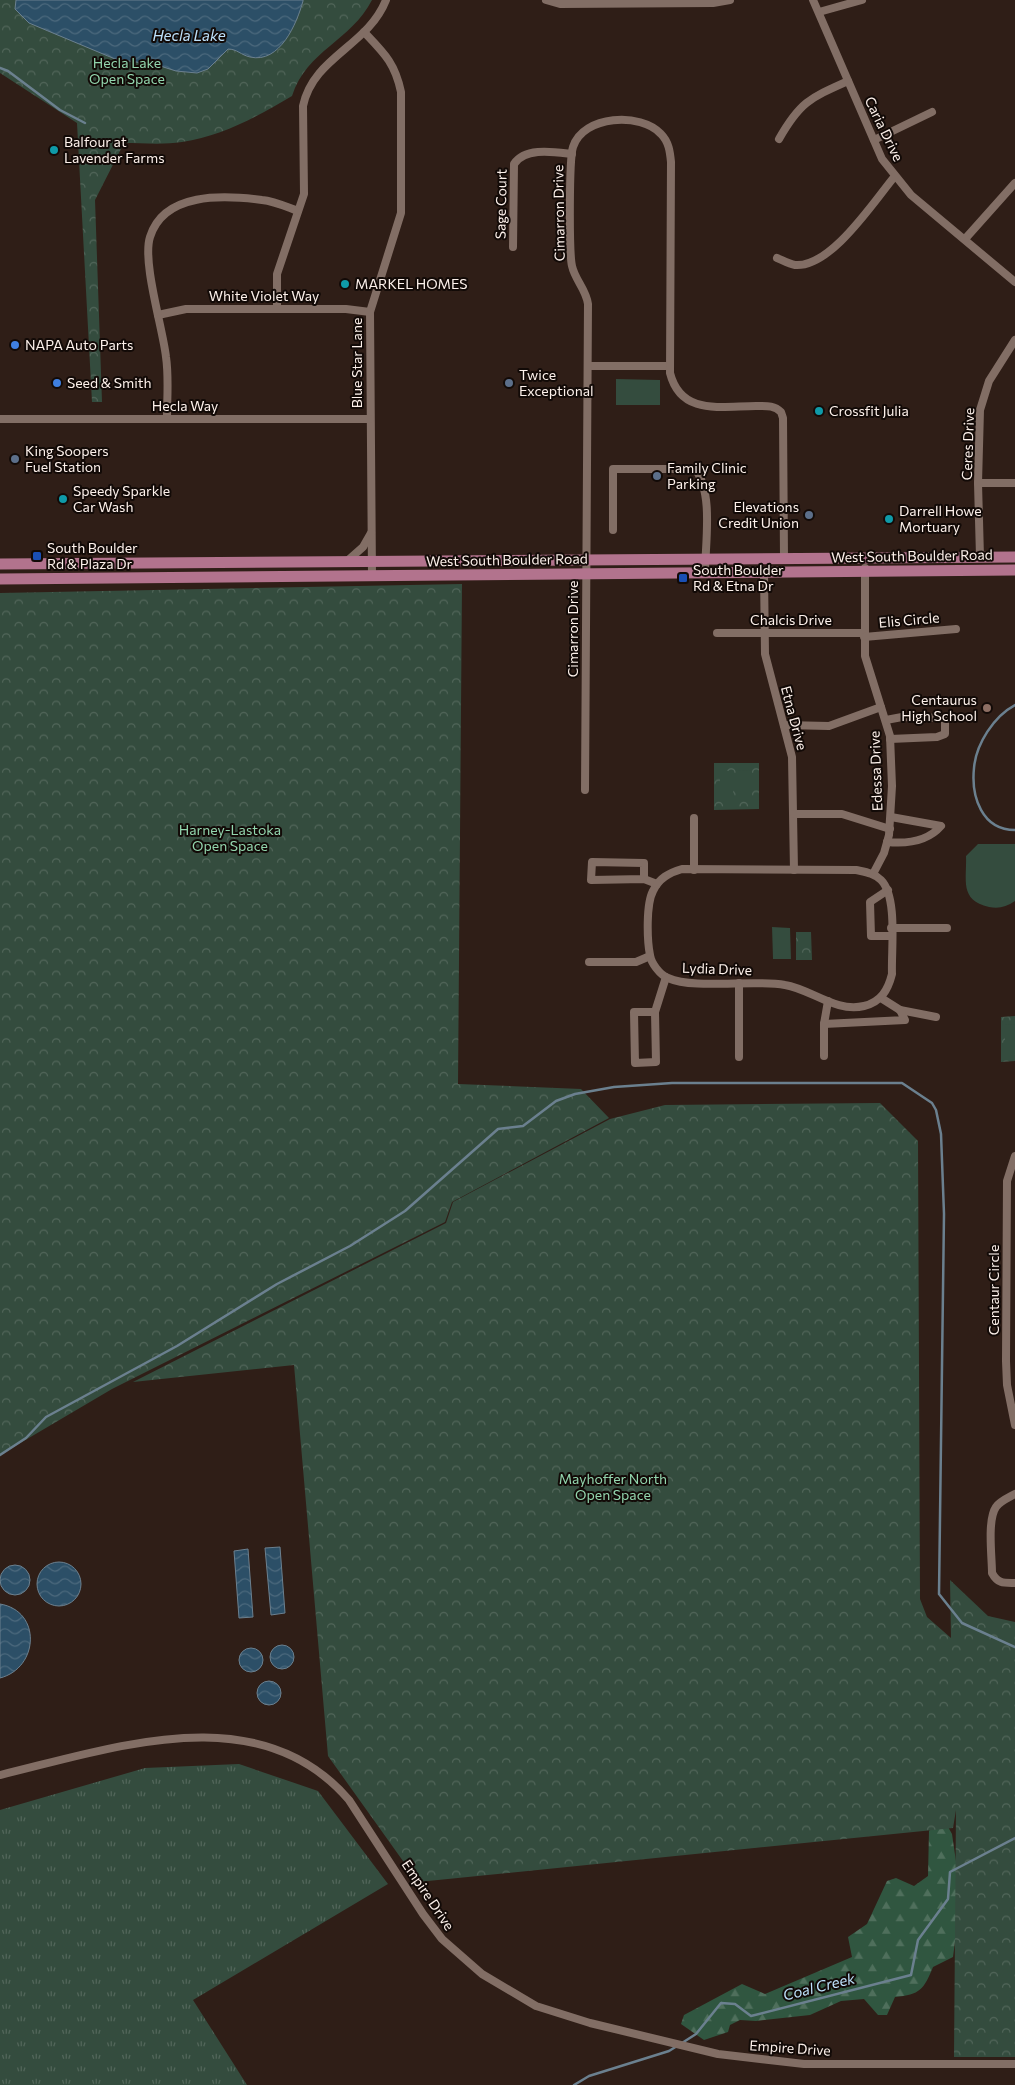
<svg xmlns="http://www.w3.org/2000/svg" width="1015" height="2085" font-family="Commissioner,sans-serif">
	<defs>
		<pattern id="grass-tufts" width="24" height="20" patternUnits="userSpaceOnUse" patternTransform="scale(1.25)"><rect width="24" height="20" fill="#344c3e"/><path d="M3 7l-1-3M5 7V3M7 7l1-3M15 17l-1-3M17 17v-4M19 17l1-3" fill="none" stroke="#52665a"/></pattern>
		<pattern id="forest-firs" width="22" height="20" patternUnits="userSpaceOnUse" patternTransform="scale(1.25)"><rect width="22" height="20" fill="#305640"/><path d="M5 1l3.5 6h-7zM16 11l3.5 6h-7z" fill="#4f6f5c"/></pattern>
		<pattern id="park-crowns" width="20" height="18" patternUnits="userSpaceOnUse" patternTransform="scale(1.25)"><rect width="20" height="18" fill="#344c3e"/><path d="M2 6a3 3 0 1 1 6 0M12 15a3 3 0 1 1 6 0" fill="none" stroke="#52665a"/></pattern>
		<pattern id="water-waves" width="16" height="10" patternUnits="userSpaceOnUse" patternTransform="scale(1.25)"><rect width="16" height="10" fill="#2c4f67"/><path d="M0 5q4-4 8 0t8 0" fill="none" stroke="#4c697d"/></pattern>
	</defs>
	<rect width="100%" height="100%" fill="#2f1e17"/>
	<path fill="url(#grass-tufts)" d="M 239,1764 L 318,1791 L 388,1884 L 193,2000 L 247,2085 L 0,2085 L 0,1810 L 145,1768 Z"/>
	<path fill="url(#forest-firs)" d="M 934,1825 L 947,1825 L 952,1834 L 961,1896 L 953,1957 L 933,1967 C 924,1989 920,1995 895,1997 L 887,2015 L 878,2015 L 864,1999 L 841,2001 L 810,2015 L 756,2021 L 740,2020 L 730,2025 L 728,2032 L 704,2040 L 681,2024 L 684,2015 L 742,1984 L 765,1994 L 852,1957 L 848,1937 L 867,1924 L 887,1881 L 896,1878 L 914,1886 L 928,1876 L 929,1831 Z"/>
	<g fill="url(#park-crowns)">
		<path d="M 0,0 L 372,0 C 351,41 307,50 292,96 C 257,117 222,136 182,142 C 163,145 142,143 124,143 L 95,200 L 102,402 L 92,402 L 77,123 L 0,73 Z"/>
		<path d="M 462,584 L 458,1084 L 581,1089 L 609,1118 L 452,1202 L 445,1222 L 112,1389 L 0,1455 L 0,593 Z"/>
		<path d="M 714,763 L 759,763 L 759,809 L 714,810 Z"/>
		<path d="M 796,932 L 811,932 L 812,960 L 796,960 Z"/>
		<path d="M 1015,1016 L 1015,1061 L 1001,1062 L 1001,1017 Z"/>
		<path d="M 880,1103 L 918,1141 L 920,1599 L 927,1617 L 951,1638 L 950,1580 L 988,1616 L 1015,1622 L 1015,2057 L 954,2057 L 956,1810 L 953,1828 L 418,1882 L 328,1756 L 294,1365 L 133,1382 L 446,1223 L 453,1202 L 610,1119 L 665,1105 Z"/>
	</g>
	<g fill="#344c3e">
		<path d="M 616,379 L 660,380 L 660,405 L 616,405 Z"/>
		<path d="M 752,770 L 752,800 L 738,800 L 738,771 Z"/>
		<rect x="720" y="771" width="13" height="29"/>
		<path d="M 978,844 L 1015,844 L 1015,901 C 1006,907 999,909 989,907 C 959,900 967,880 966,856 Z"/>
		<path d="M 772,927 L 790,928 L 791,959 L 773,959 Z"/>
		<path d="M 1015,1024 L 1015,1054 L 1005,1054 L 1005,1025 Z"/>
	</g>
	<g fill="url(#water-waves)" stroke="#6b808f">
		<path d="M 16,0 L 303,0 L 303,1 C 297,23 280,64 250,57 C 241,55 237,49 228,49 L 208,69 L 197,73 L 176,71 L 157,65 L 115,59 L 29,23 L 15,9 Z"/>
		<path d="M 280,1547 L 285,1613 L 271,1615 L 265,1548 Z"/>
		<path d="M 248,1549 L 253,1617 L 239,1618 L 234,1551 Z"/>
		<circle cx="59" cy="1584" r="22"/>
		<circle cx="15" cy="1580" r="15"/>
		<path d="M 0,1604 C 42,1611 39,1668 0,1678 Z"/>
		<circle cx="282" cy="1657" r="12"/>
		<circle cx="251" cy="1660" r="12"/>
		<circle cx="269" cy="1693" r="12"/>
	</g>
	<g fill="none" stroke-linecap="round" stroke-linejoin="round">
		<g stroke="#6b808f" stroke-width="2.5">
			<path d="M 0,68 L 8,71 L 60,110 L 85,123"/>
			<path d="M 1015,705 C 994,716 976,744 974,768 C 971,797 982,830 1015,830"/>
			<path d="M 0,1455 L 26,1438 L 46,1417 L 177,1346 L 277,1284 L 350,1246 L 405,1211 L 498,1129 L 523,1126 L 556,1101 L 575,1094 L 614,1087 L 672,1083 L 902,1083 L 932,1103 L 936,1110 L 941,1134 L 944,1214 L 939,1594 L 962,1623 L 1015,1647"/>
			<path d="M 682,2043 L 696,2034 L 721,2003 L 735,2004 L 751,2016 L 911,1975 L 918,1940 L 948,1899 L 950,1872 L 1015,1838"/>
			<path d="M 574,2085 L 589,2076 L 669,2051 L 677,2046"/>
		</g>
		<g stroke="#826e65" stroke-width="8">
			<path d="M 546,0 L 560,4 L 713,3 L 730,0"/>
			<path d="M 813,0 L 882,159 L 911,195 L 1015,282"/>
			<path d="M 819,12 L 862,0"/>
			<path d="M 364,32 C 384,53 395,63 401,92 L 401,213 L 370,312 L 372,577"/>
			<path d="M 779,139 C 800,102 810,98 848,81"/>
			<path d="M 874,140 L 932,112"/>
			<path d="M 965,239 L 1015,183"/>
			<path d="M 513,247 L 514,164 C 525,147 554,152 572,154"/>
			<path d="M 777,258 C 782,260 789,264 795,265 C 831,268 874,201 895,176"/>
			<path d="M 277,309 L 277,274 L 304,194 L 303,106 C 313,57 368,46 386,0"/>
			<path d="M 158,315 L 186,309 L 346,309 L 370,312"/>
			<path d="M 588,366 L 670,366"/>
			<path d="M 167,418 C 167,398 169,377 166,357 C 163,329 142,262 150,237 C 164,192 223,195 262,200 C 274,201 287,207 298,211"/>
			<path d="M 0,419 L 370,419"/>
			<path d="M 978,483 L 1015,483"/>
			<path d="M 613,530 L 613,469 L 695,469 C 714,493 705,544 705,574"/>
			<path d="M 980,557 L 978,483 L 980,410 L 989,381 L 1015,340"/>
			<path d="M 346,562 L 363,547 L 371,533"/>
			<path d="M 865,568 L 865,656 L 890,736 L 892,786 L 889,835 L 884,853 L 873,874"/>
			<path d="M 764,573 L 765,654 L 792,757 L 794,870"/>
			<path d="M 717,633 L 865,633"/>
			<path d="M 864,637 L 956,629"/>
			<path d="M 886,720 L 902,717 L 945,718 L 945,734 L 937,737 L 890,739"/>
			<path d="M 784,725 L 829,726 L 881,707"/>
			<path d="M 585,790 L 588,304 C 586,289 575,280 572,266 C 569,253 569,159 573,147 C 583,115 641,112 661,134 C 669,142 670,152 671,162 L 670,373 C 681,416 721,406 756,406 C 766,406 774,405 781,412 L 783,418 L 784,558"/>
			<path d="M 794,814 L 842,814 L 890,829"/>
			<path d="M 887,842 C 907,844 928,841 941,826 L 891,817"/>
			<path d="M 682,869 L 856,870 C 865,872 874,873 881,880 C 898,897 891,950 892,974 C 888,990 881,1002 864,1006 C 836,1013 811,989 785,985 C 752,979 695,990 668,978 C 660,975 651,963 650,955 C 647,940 646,904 653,891 C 659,878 669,873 682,869 Z"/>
			<path d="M 694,870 L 694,818"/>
			<path d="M 644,879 L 644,863 L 592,862 L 591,880 L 644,879 L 657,884"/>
			<path d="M 888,890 L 870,902 L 871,936 L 891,936"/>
			<path d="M 891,928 L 947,928"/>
			<path d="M 589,962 L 636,962 L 650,956"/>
			<path d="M 739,983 L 739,1057"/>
			<path d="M 900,1010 L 936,1017"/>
			<path d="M 655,1012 L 634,1012 L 635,1063 L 656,1062 L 655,1012 L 666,977"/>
			<path d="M 824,1024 L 905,1020 L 900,1010 L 881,998"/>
			<path d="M 824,1056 L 824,1024 L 828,1001"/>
			<path d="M 1015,1156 L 1007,1181 L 1006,1361 L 1007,1385 L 1015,1425"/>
			<path d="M 1015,1494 C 1008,1498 1000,1501 996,1507 C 987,1520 992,1557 992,1573 C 998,1584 1004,1583 1015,1583"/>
			<path d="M 0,1775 C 114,1748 259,1695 349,1800 L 423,1914 L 442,1939 L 482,1974 L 536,2006 L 590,2023 L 718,2054 L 804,2064 L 1015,2064"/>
		</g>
		<g stroke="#b2738d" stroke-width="11">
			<path d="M 0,564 L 1015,557"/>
			<path d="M 0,579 L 1015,570"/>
		</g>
	</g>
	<g fill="#0f9aa8" stroke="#120a07" stroke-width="2">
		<circle cx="54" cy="150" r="5"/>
		<circle cx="345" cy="284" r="5"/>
		<circle cx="819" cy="411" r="5"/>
		<circle cx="63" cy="499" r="5"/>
		<circle cx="889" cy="519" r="5"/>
	</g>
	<g fill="#3f7fe0" stroke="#120a07" stroke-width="2">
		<circle cx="15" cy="345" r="5"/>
		<circle cx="57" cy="383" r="5"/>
	</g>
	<g fill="#5c6f8a" stroke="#120a07" stroke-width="2">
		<circle cx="509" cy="383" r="5"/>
		<circle cx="15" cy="459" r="5"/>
		<circle cx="657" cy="476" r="5"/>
		<circle cx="809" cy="515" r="5"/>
	</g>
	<g fill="#1a4fb4" stroke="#120a07" stroke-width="2">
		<rect x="32" y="551" width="10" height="10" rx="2.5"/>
		<rect x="678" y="573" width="10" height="10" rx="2.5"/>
	</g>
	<circle fill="#8d6e63" stroke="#120a07" stroke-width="2" cx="987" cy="708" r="5"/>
	<g text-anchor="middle" stroke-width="4" stroke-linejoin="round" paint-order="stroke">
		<g font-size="14" fill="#93d6ae" stroke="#120a07">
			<text x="127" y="68">Hecla Lake<tspan x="127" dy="16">Open Space</tspan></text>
			<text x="230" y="835">Harney-Lastoka<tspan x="230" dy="16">Open Space</tspan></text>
			<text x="613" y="1484">Mayhoffer North<tspan x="613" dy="16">Open Space</tspan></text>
		</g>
		<g font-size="14" fill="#fdf1eb" stroke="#120a07">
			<text transform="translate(884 129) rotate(64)" y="5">Caria Drive</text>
			<text transform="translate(501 204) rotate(-89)" y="5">Sage Court</text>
			<text transform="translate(559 213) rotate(-91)" y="5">Cimarron Drive</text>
			<text x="264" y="301">White Violet Way</text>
			<text transform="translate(357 363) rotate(-90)" y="5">Blue Star Lane</text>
			<text x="185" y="411">Hecla Way</text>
			<text transform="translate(968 444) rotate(-88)" y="5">Ceres Drive</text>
			<text transform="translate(912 556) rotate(-1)" y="5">West South Boulder Road</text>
			<text transform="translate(507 560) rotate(-1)" y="5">West South Boulder Road</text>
			<text x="791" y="625">Chalcis Drive</text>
			<text transform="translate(909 620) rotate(-5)" y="5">Elis Circle</text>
			<text transform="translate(573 629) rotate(-90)" y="5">Cimarron Drive</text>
			<text transform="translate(794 718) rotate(75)" y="5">Etna Drive</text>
			<text transform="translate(876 771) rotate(-92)" y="5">Edessa Drive</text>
			<text transform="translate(717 969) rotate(2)" y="5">Lydia Drive</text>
			<text transform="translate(994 1290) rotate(-90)" y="5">Centaur Circle</text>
			<text transform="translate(428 1895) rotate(56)" y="5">Empire Drive</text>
			<text transform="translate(790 2048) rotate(4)" y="5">Empire Drive</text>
		</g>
		<g font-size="14" fill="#fdf1eb" stroke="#120a07" text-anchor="start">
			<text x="64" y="147">Balfour at<tspan x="64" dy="16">Lavender Farms</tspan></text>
			<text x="355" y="289">MARKEL HOMES</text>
			<text x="25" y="350">NAPA Auto Parts</text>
			<text x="519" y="380">Twice<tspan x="519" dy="16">Exceptional</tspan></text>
			<text x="67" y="388">Seed &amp; Smith</text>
			<text x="829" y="416">Crossfit Julia</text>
			<text x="25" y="456">King Soopers<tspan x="25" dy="16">Fuel Station</tspan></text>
			<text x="667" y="473">Family Clinic<tspan x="667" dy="16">Parking</tspan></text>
			<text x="73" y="496">Speedy Sparkle<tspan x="73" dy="16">Car Wash</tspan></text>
			<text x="799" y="512" text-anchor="end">Elevations<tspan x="799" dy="16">Credit Union</tspan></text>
			<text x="899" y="516">Darrell Howe<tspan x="899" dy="16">Mortuary</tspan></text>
			<text x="47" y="553">South Boulder<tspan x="47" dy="16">Rd &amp; Plaza Dr</tspan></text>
			<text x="693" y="575">South Boulder<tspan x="693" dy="16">Rd &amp; Etna Dr</tspan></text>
			<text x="977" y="705" text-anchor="end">Centaurus<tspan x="977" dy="16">High School</tspan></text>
		</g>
		<g font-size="15" font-style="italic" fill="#bde1fb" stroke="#120a07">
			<text x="189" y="41">Hecla Lake</text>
			<text transform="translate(819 1987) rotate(-14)" y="5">Coal Creek</text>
		</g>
	</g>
</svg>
